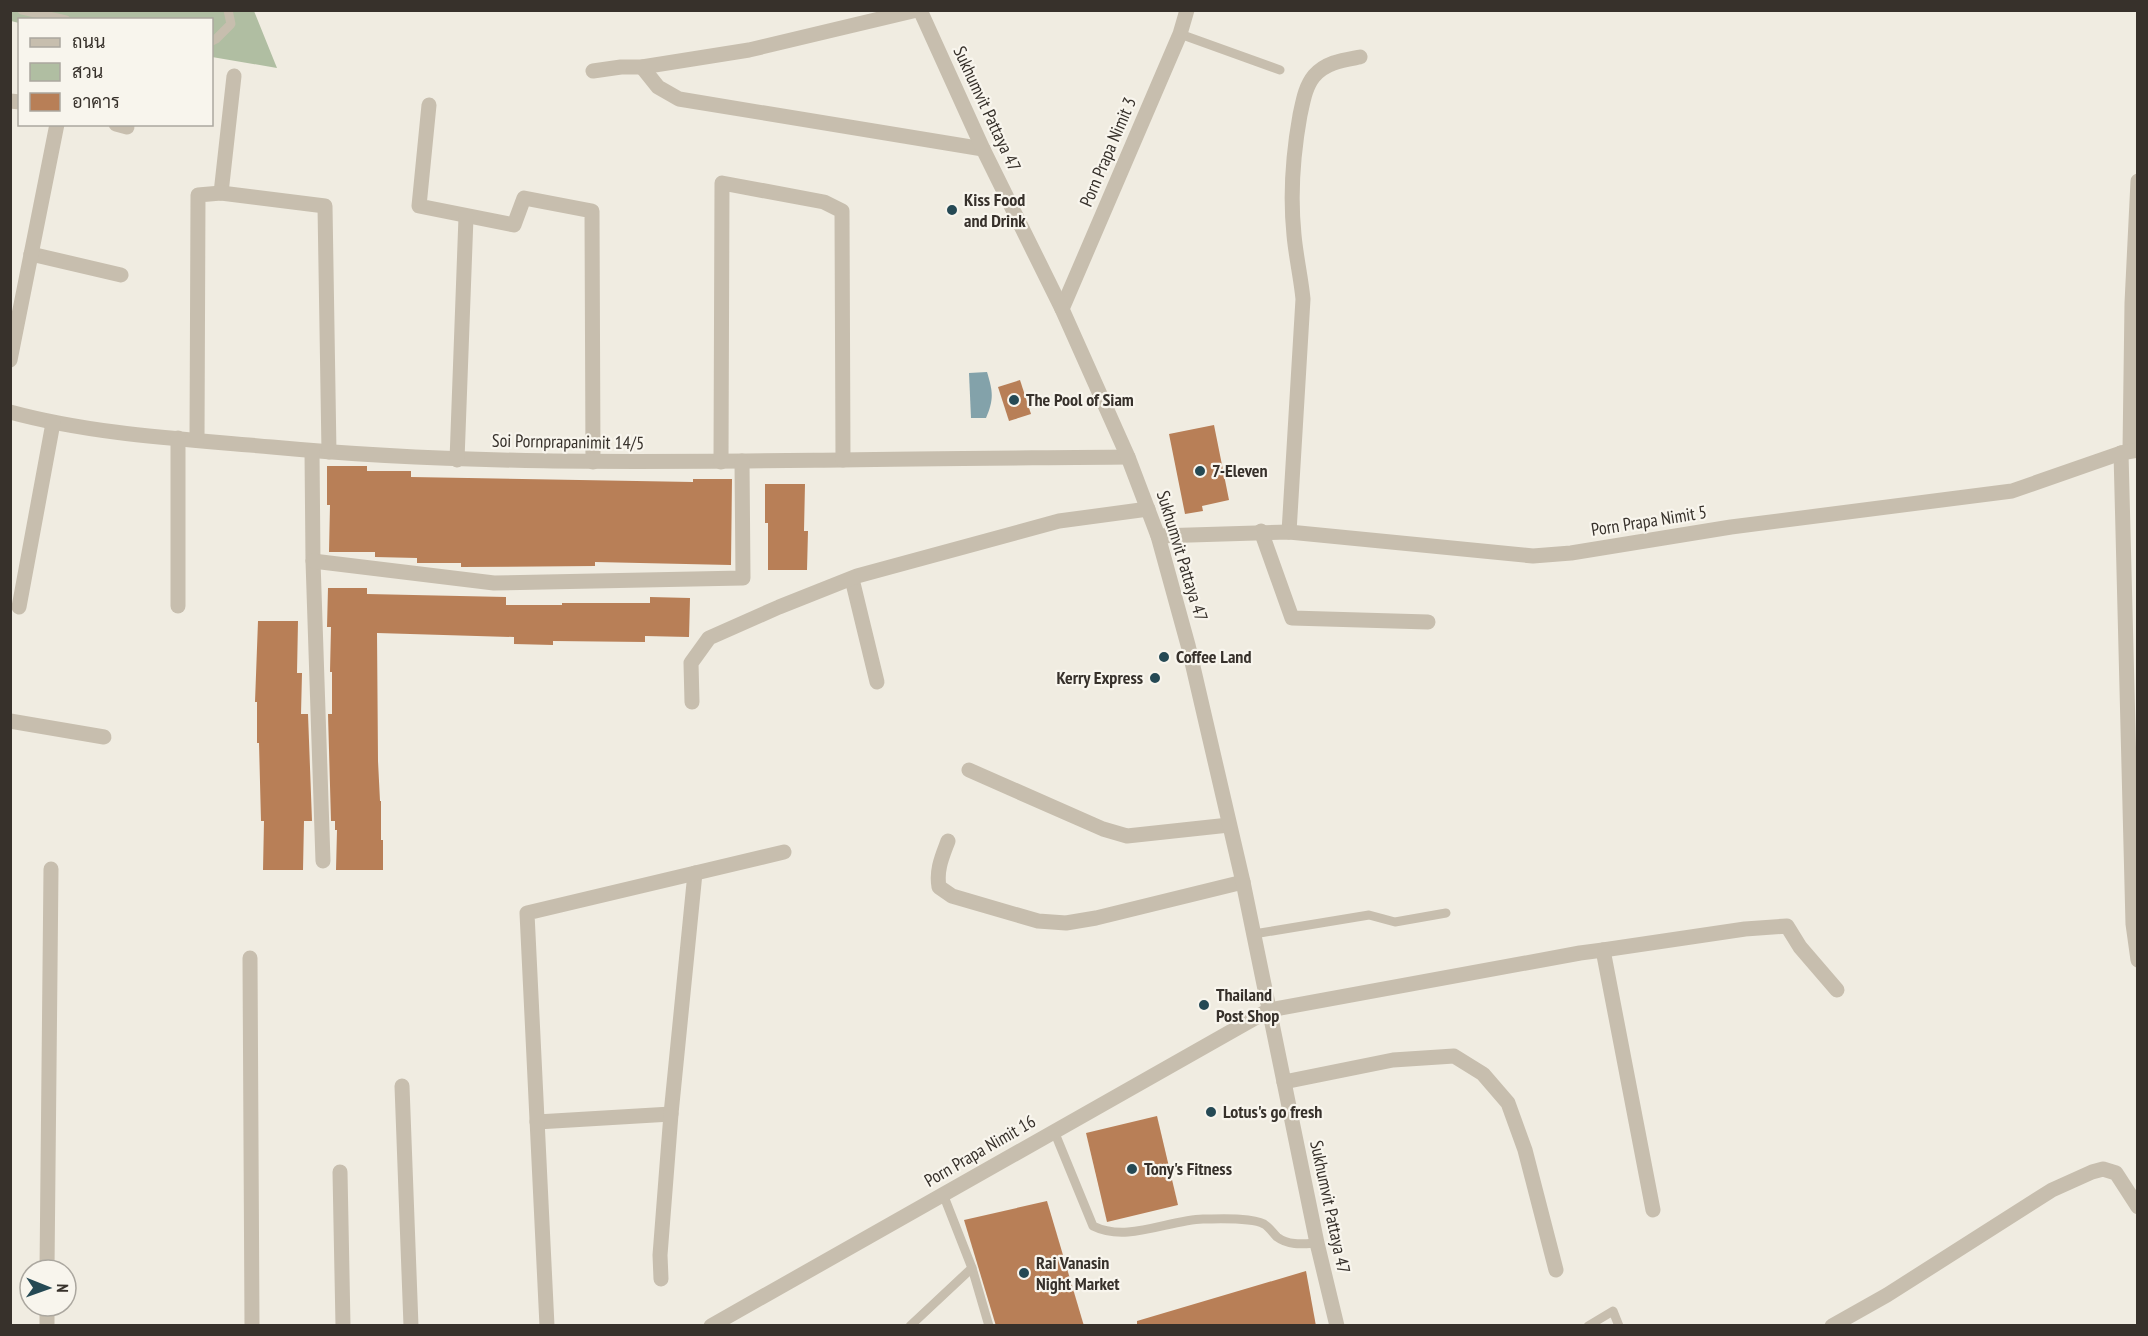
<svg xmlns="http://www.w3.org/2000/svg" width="2148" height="1336" font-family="'PT Sans Narrow',Sarabun,sans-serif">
	<rect width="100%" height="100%" fill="#f0ece1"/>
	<path fill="#b0bea2" d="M 10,11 L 254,11 L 277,68 L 212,57 L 212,20 L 20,20 L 19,23 L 11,21 Z"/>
	<path fill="#83a2aa" d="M 987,372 C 993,392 994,399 986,418 L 971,418 L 969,373 Z"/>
	<g fill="#b87f57">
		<path d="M 1020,380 L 1031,414 L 1009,421 L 998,387 Z"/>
		<path d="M 1214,425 L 1229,500 L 1202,506 L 1203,511 L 1185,514 L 1169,434 Z"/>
		<path d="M 327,466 L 367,466 L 367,471 L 411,471 L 411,477 L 693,482 L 693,479 L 732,479 L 731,565 L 595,562 L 595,566 L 461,567 L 461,563 L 417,563 L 417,558 L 375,557 L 375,552 L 329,552 L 330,505 L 327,505 Z"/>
		<path d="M 765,484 L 805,484 L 804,531 L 808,531 L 807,570 L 768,570 L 768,523 L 765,523 Z"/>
		<path d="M 328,588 L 367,588 L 367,594 L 506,597 L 506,605 L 562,605 L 562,603 L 650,603 L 650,597 L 690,598 L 689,637 L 645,636 L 645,642 L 553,641 L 553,645 L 514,644 L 514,637 L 377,633 L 378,761 L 380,801 L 381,801 L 381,840 L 383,840 L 383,870 L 336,870 L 337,830 L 335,830 L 335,821 L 331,821 L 328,714 L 332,714 L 332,672 L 330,672 L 331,627 L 327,627 Z"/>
		<path d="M 258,621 L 298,621 L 297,673 L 302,673 L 301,714 L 308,714 L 312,821 L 304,821 L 303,870 L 263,870 L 264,821 L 261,821 L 259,743 L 257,743 L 257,702 L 255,702 Z"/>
		<path d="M 1157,1116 L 1178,1205 L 1107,1222 L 1086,1133 Z"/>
		<path d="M 1047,1201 L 1084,1326 L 996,1326 L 964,1220 Z"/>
		<path d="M 1306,1271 L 1316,1326 L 1137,1326 L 1137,1321 Z"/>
	</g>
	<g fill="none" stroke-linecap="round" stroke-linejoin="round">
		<g stroke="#c7beae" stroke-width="9">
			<path d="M 22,10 L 66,20"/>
			<path d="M 1180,34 L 1280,70"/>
			<path d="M 212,41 L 216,39 L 231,24 L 228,10"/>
			<path d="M 1254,934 L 1369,915 L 1395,922 L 1446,913"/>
			<path d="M 1054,1131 L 1093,1226 C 1127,1243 1168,1220 1203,1219 C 1218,1219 1251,1217 1264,1224 C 1269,1227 1273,1233 1277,1237 C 1289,1246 1303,1244 1317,1243"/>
			<path d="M 943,1194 L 972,1268 L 989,1326"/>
			<path d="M 910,1326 L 972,1268"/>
			<path d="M 1588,1326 L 1613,1311 L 1619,1326"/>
		</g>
		<g stroke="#c7beae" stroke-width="15">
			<path d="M 642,67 L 658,87 L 679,99 L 983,149"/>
			<path d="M 593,71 L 621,67 L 642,67 L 749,50 L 917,10"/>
			<path d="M 10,101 L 20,102"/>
			<path d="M 429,105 L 419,206 L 514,225 L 524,198 L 592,211 L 593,462"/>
			<path d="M 116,124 L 127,127"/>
			<path d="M 221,193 L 234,76"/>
			<path d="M 31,254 L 121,275"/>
			<path d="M 1062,309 L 1180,34 L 1187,10"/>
			<path d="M 10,360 L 57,124"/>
			<path d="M 10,412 C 95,435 185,439 272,447 C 462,465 651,462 841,460 C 937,458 1032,458 1128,457"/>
			<path d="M 178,438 L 178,606"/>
			<path d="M 197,440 L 198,195 L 221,193 L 325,206 L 329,452"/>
			<path d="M 2130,450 L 2132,303 L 2138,181"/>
			<path d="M 312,451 L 313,561 L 323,861"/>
			<path d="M 2121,453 L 2133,924 L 2138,960"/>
			<path d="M 457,460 L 466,217"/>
			<path d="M 721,462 L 722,183 L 824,202 L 842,211 L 843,460"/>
			<path d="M 1261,531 L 1292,618 L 1428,622"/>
			<path d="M 1289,532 L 1303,299 C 1301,278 1296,257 1294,235 C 1290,196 1293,154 1300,115 C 1303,102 1305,87 1314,76 C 1326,62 1344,60 1360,57"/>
			<path d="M 1158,536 L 1289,532 L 1533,556 L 1571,553 L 1731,527 L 2012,491 L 2121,453 L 2138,450"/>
			<path d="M 313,561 L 494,583 L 743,578 L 742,461"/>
			<path d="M 852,579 L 877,682"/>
			<path d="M 19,607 L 53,423"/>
			<path d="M 692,702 L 691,663 L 709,638 L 779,607 L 857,576 L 1059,521 L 1148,509"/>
			<path d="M 10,721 L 104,737"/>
			<path d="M 969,770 L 1103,829 L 1127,836 L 1229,825"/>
			<path d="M 948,841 C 942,857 936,870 939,887 L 952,896 L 1038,921 L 1066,923 L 1096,918 L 1243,882"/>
			<path d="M 1603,950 L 1745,929 L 1787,926 L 1800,947 L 1837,990"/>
			<path d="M 250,958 L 252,1326"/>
			<path d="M 1284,1082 L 1393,1060 L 1454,1056 L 1483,1074 L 1508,1103 L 1525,1150 L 1556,1270"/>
			<path d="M 402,1086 L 411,1326"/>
			<path d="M 537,1122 L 671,1114"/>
			<path d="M 340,1172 L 343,1326"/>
			<path d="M 47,1270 L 51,869"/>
			<path d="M 661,1279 L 660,1255 L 671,1114 L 695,873"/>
			<path d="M 47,1326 L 47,1306"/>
			<path d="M 547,1326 L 527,913 L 784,852"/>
			<path d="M 711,1326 L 1269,1010 L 1580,953 L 1603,950 L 1653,1210"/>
			<path d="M 1832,1326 L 1887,1295 L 2052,1190 L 2092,1172 L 2103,1169 L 2116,1173 L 2138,1207"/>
		</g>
		<path stroke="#c7beae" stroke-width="15" d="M 920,10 L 983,149 L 1062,309 L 1128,457 L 1158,536 L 1188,645 L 1243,882 L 1317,1243 L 1337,1326"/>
	</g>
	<g fill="#254954" stroke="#f8f5ed" stroke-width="2">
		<circle cx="952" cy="210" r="6"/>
		<circle cx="1014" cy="400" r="6"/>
		<circle cx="1200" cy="471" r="6"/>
		<circle cx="1164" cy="657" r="6"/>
		<circle cx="1155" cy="678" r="6"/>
		<circle cx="1204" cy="1005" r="6"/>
		<circle cx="1211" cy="1112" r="6"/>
		<circle cx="1132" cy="1169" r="6"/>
		<circle cx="1024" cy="1273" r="6"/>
	</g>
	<g text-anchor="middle" stroke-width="4.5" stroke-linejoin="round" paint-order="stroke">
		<g font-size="18" fill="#37312b" stroke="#f8f5ed">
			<text transform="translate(987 109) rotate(65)" y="6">Sukhumvit Pattaya 47</text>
			<text transform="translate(1108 152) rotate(-67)" y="6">Porn Prapa Nimit 3</text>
			<text transform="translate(568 442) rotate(1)" y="6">Soi Pornprapanimit 14/5</text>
			<text transform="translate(1649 521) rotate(-9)" y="6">Porn Prapa Nimit 5</text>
			<text transform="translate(1182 556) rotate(73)" y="6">Sukhumvit Pattaya 47</text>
			<text transform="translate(980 1151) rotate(-30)" y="6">Porn Prapa Nimit 16</text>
			<text transform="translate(1330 1207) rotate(78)" y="6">Sukhumvit Pattaya 47</text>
		</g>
		<g font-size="18" font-weight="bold" fill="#37312b" stroke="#f8f5ed" text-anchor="start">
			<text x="964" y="206">Kiss Food<tspan x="964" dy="21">and Drink</tspan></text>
			<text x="1026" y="406">The Pool of Siam</text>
			<text x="1212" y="477">7-Eleven</text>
			<text x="1176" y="663">Coffee Land</text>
			<text x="1143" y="684" text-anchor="end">Kerry Express</text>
			<text x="1216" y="1001">Thailand<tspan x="1216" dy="21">Post Shop</tspan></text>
			<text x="1223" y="1118">Lotus's go fresh</text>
			<text x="1144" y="1175">Tony's Fitness</text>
			<text x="1036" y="1269">Rai Vanasin<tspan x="1036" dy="21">Night Market</tspan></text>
		</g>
	</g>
	<rect width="2148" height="1336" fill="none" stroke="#37312b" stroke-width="24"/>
	<rect x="18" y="18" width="195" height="108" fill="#f8f5ed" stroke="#aba79f" stroke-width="1.5"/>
	<rect x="30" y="38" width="30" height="9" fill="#c7beae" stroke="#aba79f" stroke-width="1.5"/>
	<text x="72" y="48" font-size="18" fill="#37312b">ถนน</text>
	<rect x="30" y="63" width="30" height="18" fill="#b0bea2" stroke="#aba79f" stroke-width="1.5"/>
	<text x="72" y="78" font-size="18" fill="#37312b">สวน</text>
	<rect x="30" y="93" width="30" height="18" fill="#b87f57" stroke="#aba79f" stroke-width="1.5"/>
	<text x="72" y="108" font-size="18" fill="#37312b">อาคาร</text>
	<g transform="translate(48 1288) rotate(91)"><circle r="28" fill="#f8f5ed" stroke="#aba79f" stroke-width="1.5"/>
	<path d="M0-4.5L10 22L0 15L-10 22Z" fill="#254954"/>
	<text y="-9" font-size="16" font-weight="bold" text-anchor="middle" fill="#37312b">N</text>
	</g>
</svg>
